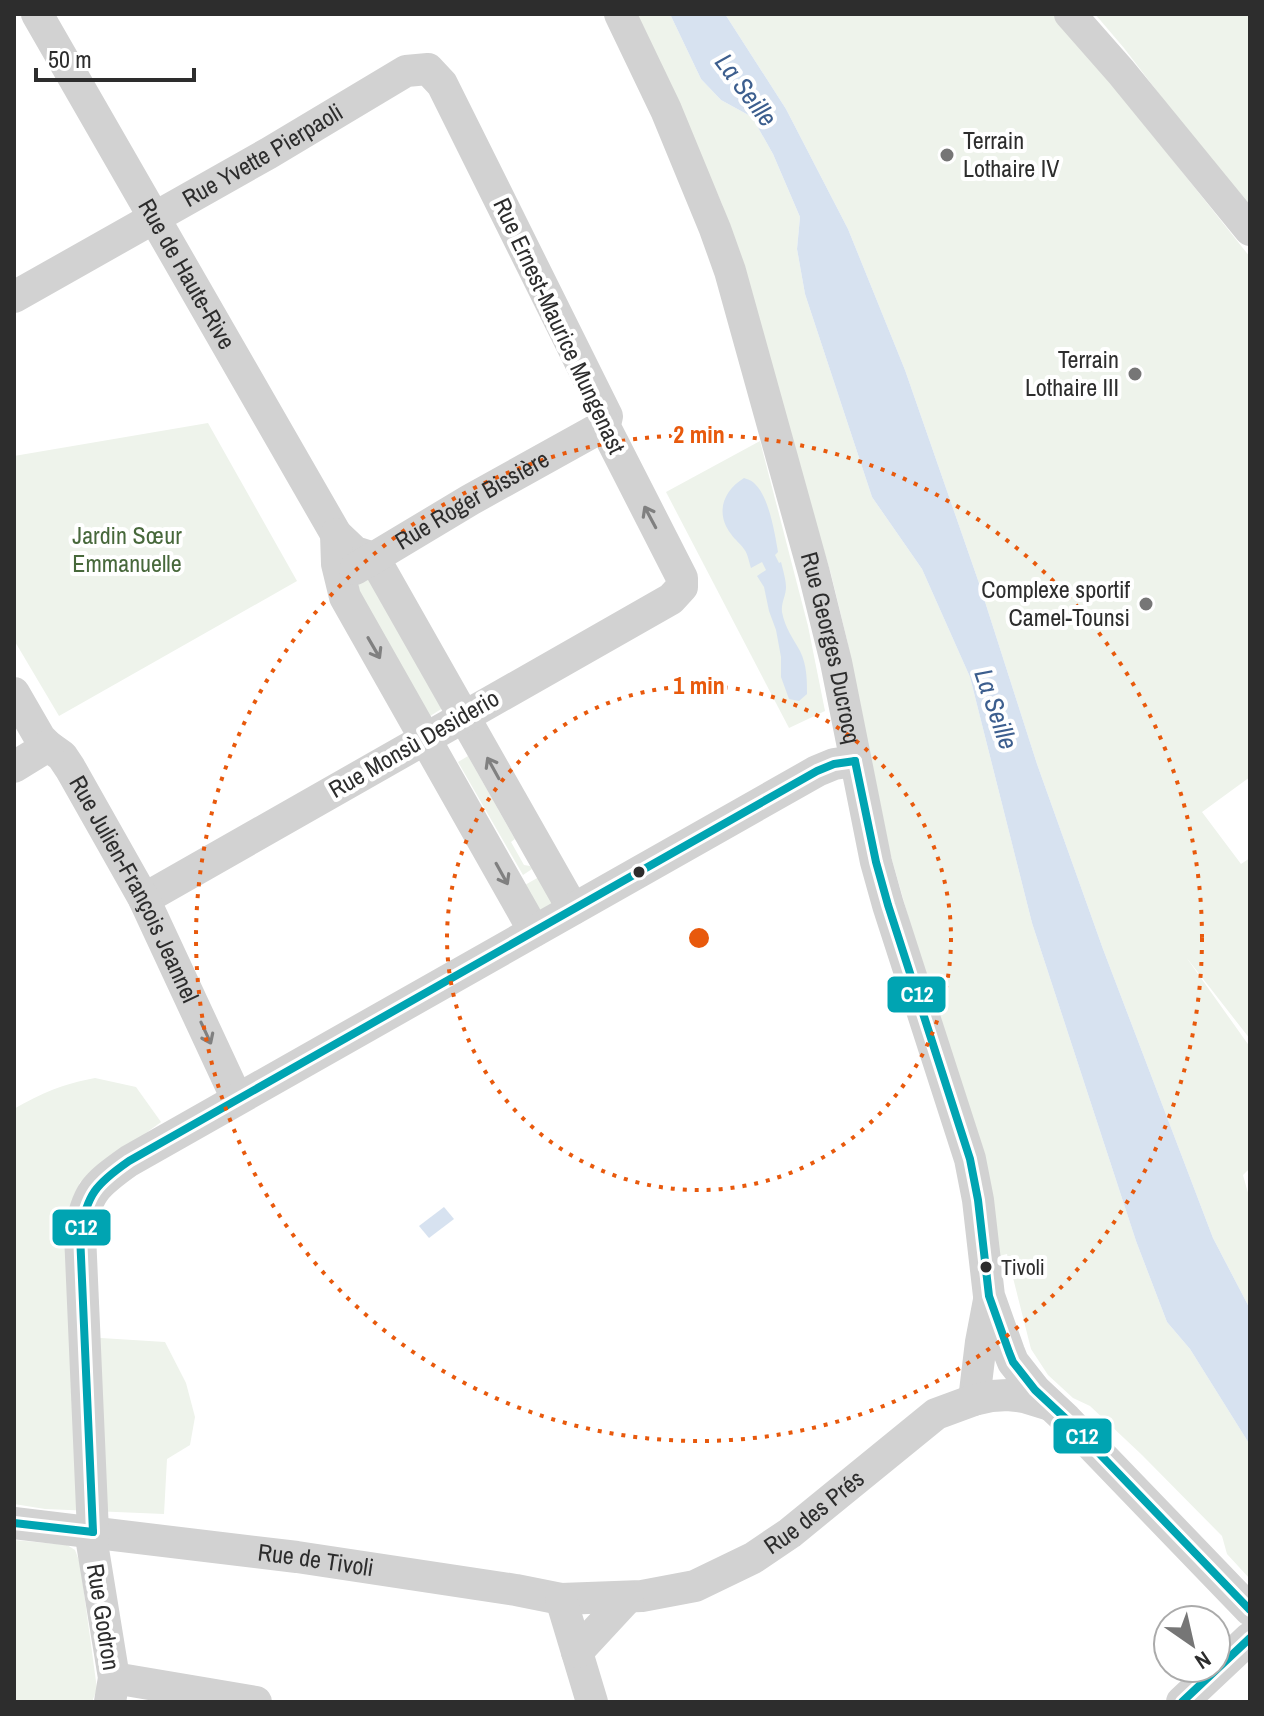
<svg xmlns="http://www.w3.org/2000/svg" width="1264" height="1716" font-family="'Archivo Narrow',sans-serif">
	<rect width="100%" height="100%" fill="#fff"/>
	<g fill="#eef3eb">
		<path d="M 634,14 L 670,14 L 701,79 L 721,100 L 752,117 L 773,154 L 800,217 L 797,249 L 805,294 L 872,497 L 922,569 L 970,677 L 1032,923 L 1136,1241 L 1167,1322 L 1190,1349 L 1250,1445 L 1250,1579 L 1227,1554 L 1222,1536 L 1142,1455 L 1090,1406 L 1073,1398 L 1048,1375 L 1031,1349 L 1007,1254 L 999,1256 L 945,1046 L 883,828 L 847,640 L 831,574 L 790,439 L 722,204 L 661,68 Z"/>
		<path d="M 725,14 L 1053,14 L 1113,85 L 1250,257 L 1250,777 L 1202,812 L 1241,864 L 1250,858 L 1250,1039 L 1186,957 L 1250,1047 L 1250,1168 L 1243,1175 L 1250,1200 L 1250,1309 L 1213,1238 L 1103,949 L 1037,764 L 979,583 L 905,370 L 848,229 L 786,109 Z"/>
		<path d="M 1095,14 L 1250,14 L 1250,213 L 1124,48 Z"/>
		<path d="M 208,423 L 297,581 L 59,716 L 14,640 L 14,456 Z"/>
		<path d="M 760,441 L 808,626 L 825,711 L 789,728 L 666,492 Z"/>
		<path d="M 365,573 L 446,706 L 427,718 L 349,586 Z"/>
		<path d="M 468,756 L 515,839 L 511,842 L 524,865 L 530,866 L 532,869 L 523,875 L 458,762 Z"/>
		<path d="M 546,873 L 558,897 L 544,913 L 518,889 Z"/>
		<path d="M 95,1078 L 136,1087 L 161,1122 L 80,1182 L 72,1204 L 78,1340 L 101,1338 L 165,1342 L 186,1383 L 195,1417 L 190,1445 L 167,1459 L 164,1514 L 45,1509 L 14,1504 L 14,1109 C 42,1093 62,1084 95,1078 Z"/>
		<path d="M 14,1540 L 67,1545 L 75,1550 L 80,1563 L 97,1689 L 92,1702 L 14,1702 Z"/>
	</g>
	<g fill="#d7e2f0">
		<path d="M 670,14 L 725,14 L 786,109 L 848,229 L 905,370 L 979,583 L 1037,764 L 1103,949 L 1213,1238 L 1250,1309 L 1250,1445 L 1190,1349 L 1167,1322 L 1136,1241 L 1032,923 L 970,677 L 922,569 L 872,497 L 805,294 L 797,249 L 800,217 L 773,154 L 752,117 L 721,100 L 701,79 Z"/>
		<path d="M 744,478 C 747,479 753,481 755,484 C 769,497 775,534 778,552 L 775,555 L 779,563 L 781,562 C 783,570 786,580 786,587 C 786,596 781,602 782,612 C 785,628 793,638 800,651 C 807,665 807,680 807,694 L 799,701 L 789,699 L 781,677 L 781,657 L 776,630 L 769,611 L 764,587 L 757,576 L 766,570 L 762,562 L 751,568 C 749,562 748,554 744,549 C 741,544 735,540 731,534 C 715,513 723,491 744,478 Z"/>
		<path d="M 444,1207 L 454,1219 L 429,1238 L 419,1226 Z"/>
	</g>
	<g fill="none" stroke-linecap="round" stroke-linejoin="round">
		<g stroke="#d2d2d2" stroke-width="32">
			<path id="s1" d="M 37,14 L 336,534 L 355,552 L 374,558 L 573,909"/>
			<path id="s2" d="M 620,14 L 666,110 L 715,229 L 730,271 L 814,573 L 836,662 L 876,862 L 888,905 L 970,1159 L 978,1200 L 989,1296 L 1009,1352 L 1013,1362 L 1035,1390 L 1066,1419 L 1250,1610"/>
			<path d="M 1070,14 L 1121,72 L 1250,230"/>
			<path id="s3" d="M 14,297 L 269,153 L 406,71 L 428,69 L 442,84 L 607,416 L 605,425 L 607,431 L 682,578 L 682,587 L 671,599 L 144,899"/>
			<path d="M 336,534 L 337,564 L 345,597 L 534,931"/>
			<path id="s4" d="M 355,569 L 470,500 L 605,425"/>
			<path id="s5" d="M 14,693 L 40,738 L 48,746 L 62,756 L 70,768 L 144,899 L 237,1099"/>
			<path d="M 14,767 L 48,746"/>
			<path d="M 974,1400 L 981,1342 L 989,1300"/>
			<path id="s6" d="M 14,1523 L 297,1557 L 516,1590 L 561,1599 L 642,1596 L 695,1586 L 753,1558 L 790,1533 L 936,1414 L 974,1400 L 992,1396 L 1008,1395 L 1024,1397 L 1050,1405"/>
			<path d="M 561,1599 L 592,1702"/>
			<path d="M 577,1652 L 628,1597"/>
			<path d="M 114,1678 L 256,1702"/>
			<path d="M 110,1702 L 114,1678 L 92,1543 L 93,1532 L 80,1234 C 86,1193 95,1185 129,1161 L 817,771 L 834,764 L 855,761"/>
			<path d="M 1182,1702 L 1250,1638"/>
		</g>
		<defs>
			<g id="bus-1">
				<path d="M 855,761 L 876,862 L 888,905 L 970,1159 L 978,1200 L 989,1296 L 1009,1352 L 1013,1362 L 1035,1390 L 1066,1419 L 1250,1610"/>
				<path d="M 14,1523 L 93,1532"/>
				<path d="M 93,1532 L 80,1234 C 87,1194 96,1184 129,1161 L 817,771 L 834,764 L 855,761"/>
				<path d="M 1182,1702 L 1250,1638"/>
			</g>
		</defs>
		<use href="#bus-1" stroke="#fff" stroke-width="14"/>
		<use href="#bus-1" stroke="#00a4b2" stroke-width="8"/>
	</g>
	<defs><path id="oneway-shaft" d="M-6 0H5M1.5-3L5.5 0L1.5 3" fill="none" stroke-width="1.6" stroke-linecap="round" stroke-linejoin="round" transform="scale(2)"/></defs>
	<g stroke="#808080">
		<use href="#oneway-shaft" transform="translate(650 517) rotate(-118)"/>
		<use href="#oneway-shaft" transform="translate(374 648) rotate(60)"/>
		<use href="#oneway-shaft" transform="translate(493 768) rotate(-119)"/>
		<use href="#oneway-shaft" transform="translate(502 874) rotate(61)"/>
		<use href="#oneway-shaft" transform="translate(206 1033) rotate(65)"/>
	</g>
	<g fill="none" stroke="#e8590c" stroke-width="4" stroke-dasharray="4 8">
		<circle cx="699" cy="938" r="252"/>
		<circle cx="699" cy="938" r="503"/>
	</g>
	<g fill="#767676" stroke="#fff" stroke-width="3">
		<circle cx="947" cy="155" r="8"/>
		<circle cx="1135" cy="374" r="8"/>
		<circle cx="1146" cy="604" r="8"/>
	</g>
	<g fill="#2d2d2d" stroke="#fff" stroke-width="3">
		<circle cx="639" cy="872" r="7"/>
		<circle cx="986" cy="1267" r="7"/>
	</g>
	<g text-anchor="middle" stroke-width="8" stroke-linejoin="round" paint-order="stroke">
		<g font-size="22" fill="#2d2d2d" stroke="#fff" text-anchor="start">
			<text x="1001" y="1275">Tivoli</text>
		</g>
		<g font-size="24" fill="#2d2d2d" stroke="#fff" text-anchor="end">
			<text x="963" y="149" text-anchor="start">Terrain<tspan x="963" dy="28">Lothaire IV</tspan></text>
			<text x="1119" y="368">Terrain<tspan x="1119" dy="28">Lothaire III</tspan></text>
			<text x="1130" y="598">Complexe sportif<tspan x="1130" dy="28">Camel-Tounsi</tspan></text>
		</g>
		<g font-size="24" fill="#2d2d2d" stroke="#fff">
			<text dy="8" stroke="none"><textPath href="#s3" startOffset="286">Rue Yvette Pierpaoli</textPath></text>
			<text dy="8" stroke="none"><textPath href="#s1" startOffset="300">Rue de Haute-Rive</textPath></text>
			<text transform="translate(559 326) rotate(65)" y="8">Rue Ernest-Maurice Mungenast</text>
			<text dy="8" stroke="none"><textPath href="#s4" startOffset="136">Rue Roger Bissière</textPath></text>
			<text dy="8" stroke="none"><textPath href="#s2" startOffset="670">Rue Georges Ducrocq</textPath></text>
			<text transform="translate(414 744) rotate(-30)" y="8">Rue Monsù Desiderio</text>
			<text dy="8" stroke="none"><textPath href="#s5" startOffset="232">Rue Julien-François Jeannel</textPath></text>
			<text dy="8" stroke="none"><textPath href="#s6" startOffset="828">Rue des Prés</textPath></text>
			<text dy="8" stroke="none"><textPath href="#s6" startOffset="304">Rue de Tivoli</textPath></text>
			<text transform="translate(103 1617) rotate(81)" y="8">Rue Godron</text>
		</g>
		<g font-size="24" fill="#47683b" stroke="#fff">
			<text x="127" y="544">Jardin Sœur<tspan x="127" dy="28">Emmanuelle</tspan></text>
		</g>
		<g font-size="26" font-style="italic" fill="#3c5e8e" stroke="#fff">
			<text transform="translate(746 90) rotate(53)" y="9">La Seille</text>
			<text transform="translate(996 709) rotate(71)" y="9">La Seille</text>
		</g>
	</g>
	<circle cx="699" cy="938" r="12" fill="#e8590c" stroke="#fff" stroke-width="4"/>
	<g font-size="24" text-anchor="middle" font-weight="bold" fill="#e8590c" stroke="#fff" stroke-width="8" stroke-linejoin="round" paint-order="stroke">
		<text x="699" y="443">2 min</text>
		<text x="699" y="694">1 min</text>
	</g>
	<g stroke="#fff" stroke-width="3">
		<rect x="886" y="975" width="61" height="39" rx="8" fill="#00a4b2"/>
		<rect x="51" y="1208" width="61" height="39" rx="8" fill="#00a4b2"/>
		<rect x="1052" y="1417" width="61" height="38" rx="8" fill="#00a4b2"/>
	</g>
	<g font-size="22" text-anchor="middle" font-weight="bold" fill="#fff">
		<text x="917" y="1002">C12</text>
		<text x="81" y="1235">C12</text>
		<text x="1082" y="1444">C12</text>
	</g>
	<rect width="1264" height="1716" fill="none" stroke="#2d2d2d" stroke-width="32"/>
	<g transform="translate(1192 1644) rotate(146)"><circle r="38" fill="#ffffff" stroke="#ababab" stroke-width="2"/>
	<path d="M0-6L14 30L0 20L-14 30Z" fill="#767676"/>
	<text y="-12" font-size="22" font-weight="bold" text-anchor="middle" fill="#2d2d2d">N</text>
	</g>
	<path d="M36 68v12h158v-12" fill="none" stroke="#2d2d2d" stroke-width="4"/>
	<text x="48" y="68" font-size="24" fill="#2d2d2d" stroke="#ffffff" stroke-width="6" paint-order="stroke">50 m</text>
</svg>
